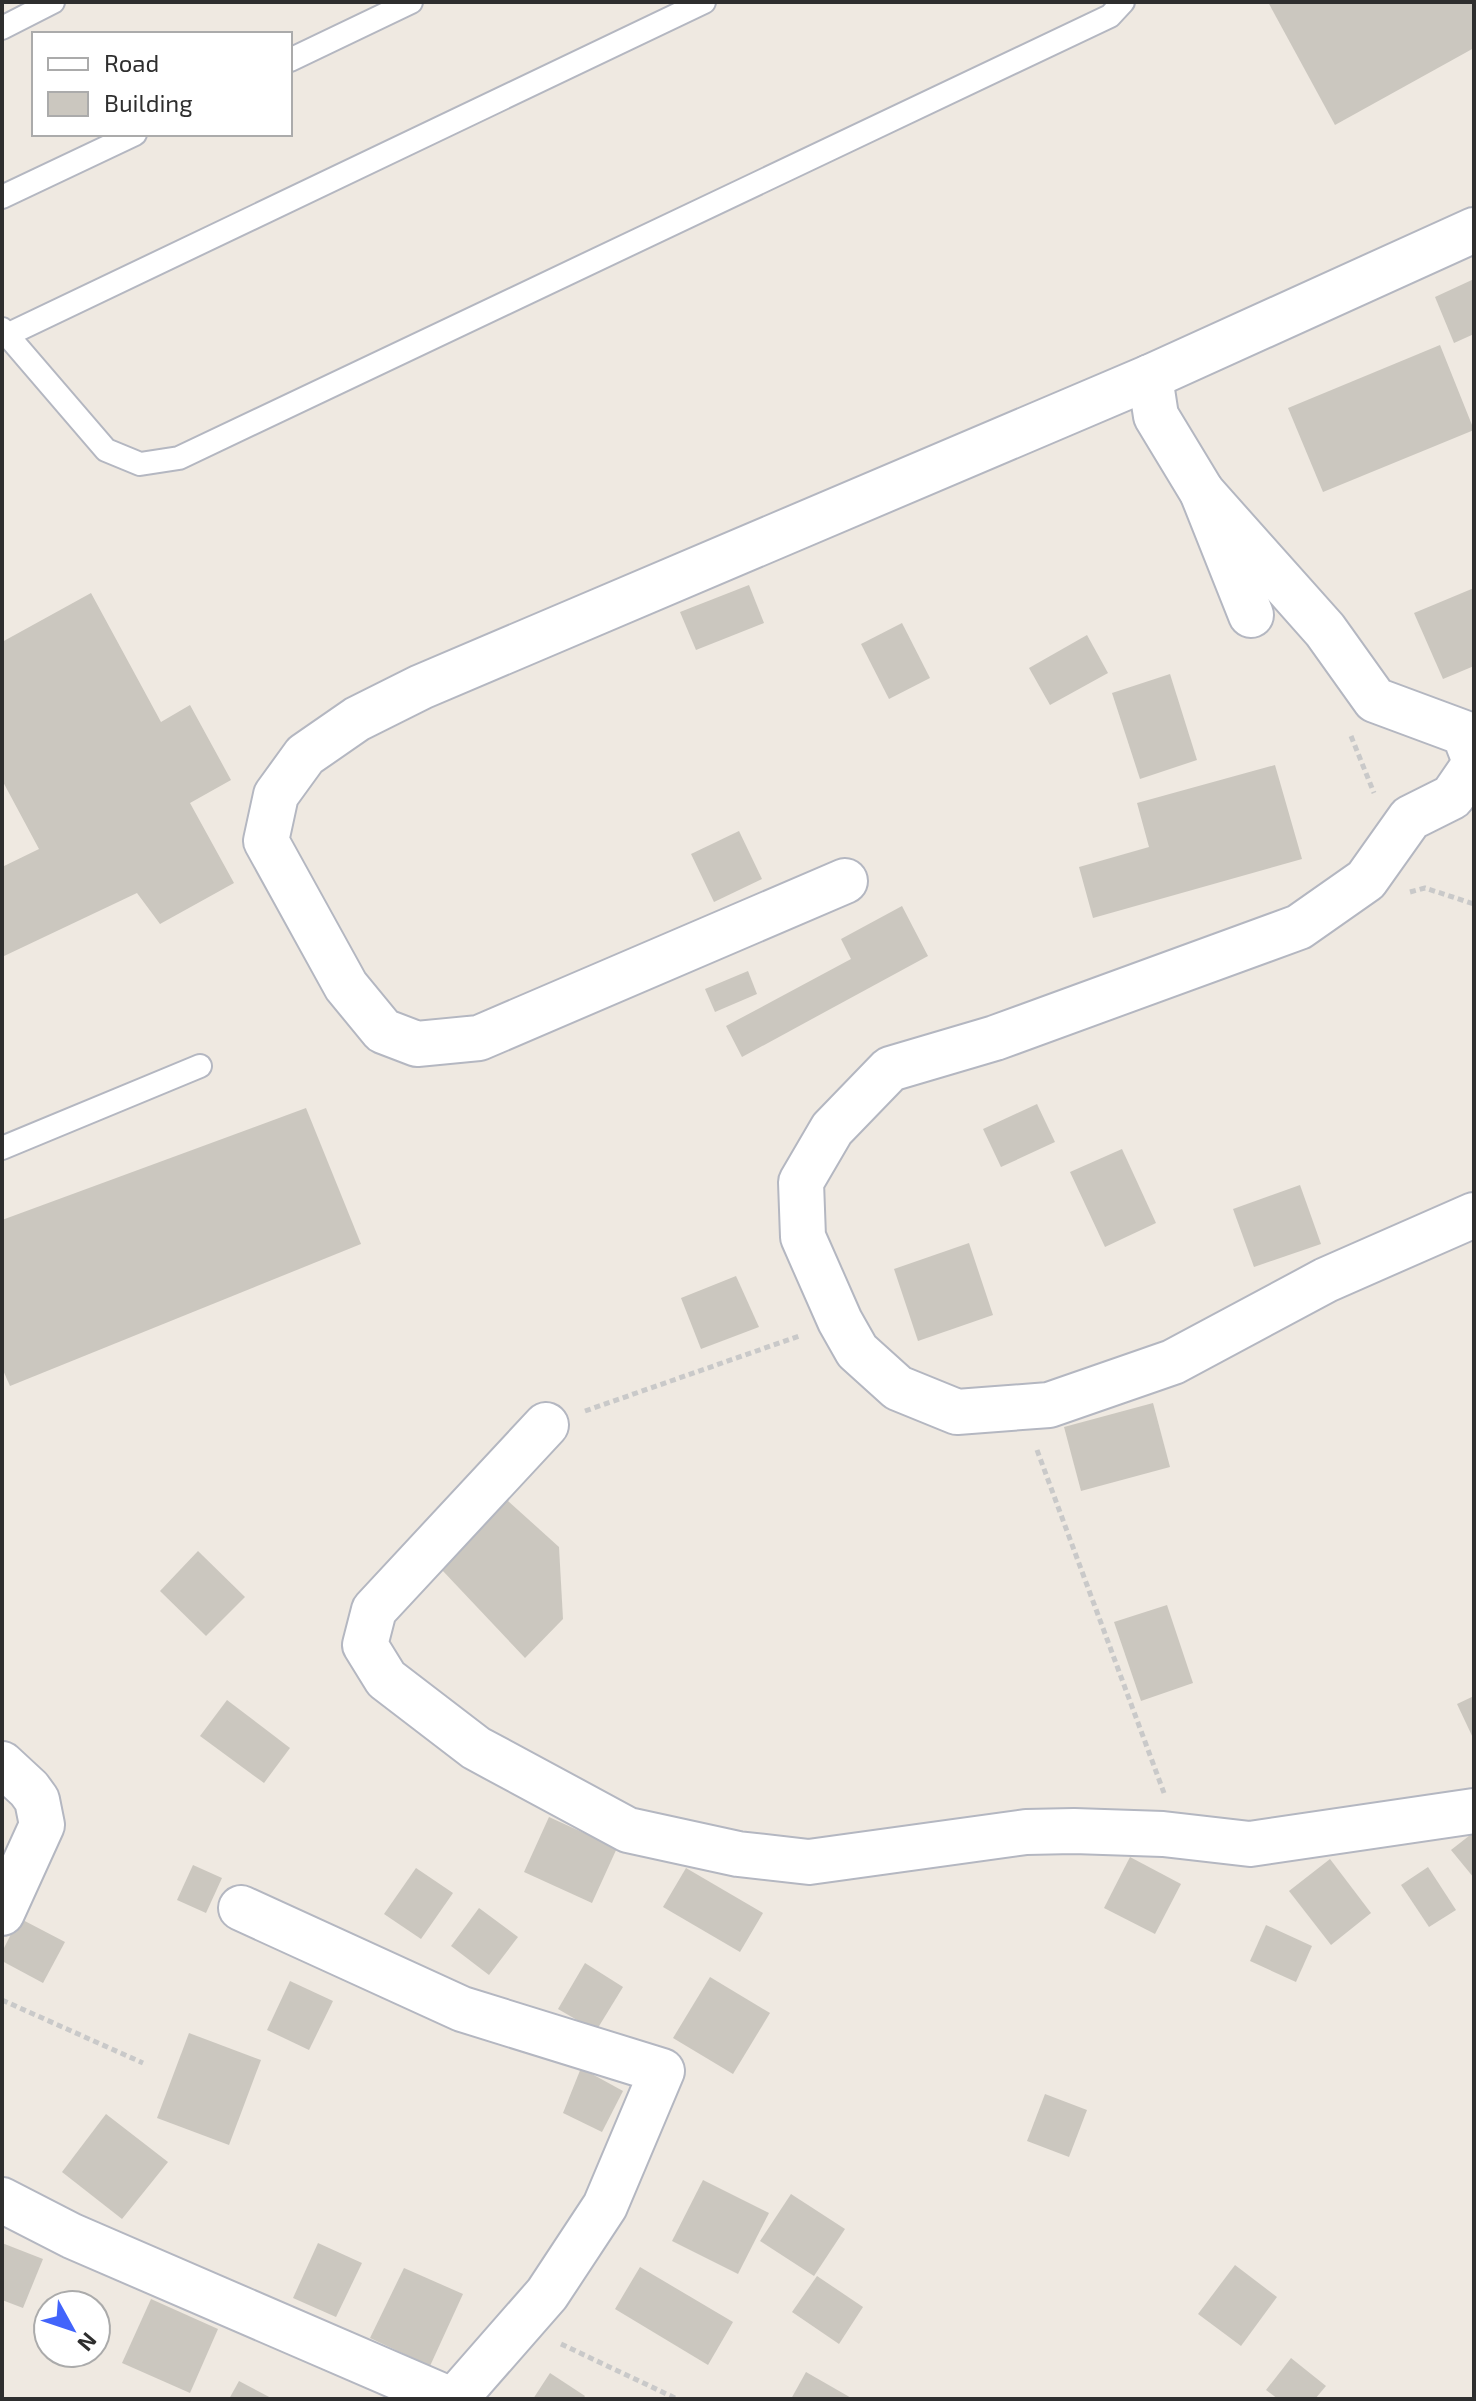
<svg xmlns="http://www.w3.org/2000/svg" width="1476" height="2401" font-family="'Exo 2',sans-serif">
	<rect width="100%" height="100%" fill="#efe9e1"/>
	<g fill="#cbc7bf">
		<path d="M 1268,2 L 1474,2 L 1474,48 L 1335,125 Z"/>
		<path d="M 1474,279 L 1474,334 L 1454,343 L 1435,297 Z"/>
		<path d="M 1440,345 L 1474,430 L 1323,492 L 1288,408 Z"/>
		<path d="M 749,585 L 764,623 L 696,650 L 680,612 Z"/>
		<path d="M 1474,588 L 1474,666 L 1443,679 L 1414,613 Z"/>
		<path d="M 91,593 L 161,722 L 190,705 L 231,780 L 190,803 L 234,883 L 160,924 L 137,893 L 2,957 L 2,867 L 39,849 L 2,780 L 2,642 Z"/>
		<path d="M 902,623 L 930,678 L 889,699 L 861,644 Z"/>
		<path d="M 1087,635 L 1108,673 L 1050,705 L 1029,668 Z"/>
		<path d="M 1170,674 L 1197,760 L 1140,779 L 1112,693 Z"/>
		<path d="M 1275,765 L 1302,859 L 1093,918 L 1079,867 L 1149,847 L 1137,803 Z"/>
		<path d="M 739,831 L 762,879 L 714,902 L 691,854 Z"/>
		<path d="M 902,906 L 928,956 L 742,1057 L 726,1026 L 851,959 L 841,939 Z"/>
		<path d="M 748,971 L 757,994 L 715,1012 L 705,989 Z"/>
		<path d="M 1037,1104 L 1055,1142 L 1001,1167 L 983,1129 Z"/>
		<path d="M 306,1108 L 361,1244 L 10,1386 L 2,1368 L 2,1220 Z"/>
		<path d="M 1122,1149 L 1156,1223 L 1105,1247 L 1070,1172 Z"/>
		<path d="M 1300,1185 L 1321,1244 L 1254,1267 L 1233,1209 Z"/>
		<path d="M 969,1243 L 993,1315 L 918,1341 L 894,1269 Z"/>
		<path d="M 736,1276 L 759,1327 L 701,1349 L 681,1298 Z"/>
		<path d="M 1153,1403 L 1170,1467 L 1081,1491 L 1064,1427 Z"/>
		<path d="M 507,1500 L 559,1547 L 563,1619 L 525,1658 L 442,1570 Z"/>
		<path d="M 198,1551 L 245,1597 L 206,1636 L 160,1591 Z"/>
		<path d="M 1167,1605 L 1193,1683 L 1141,1701 L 1114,1622 Z"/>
		<path d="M 1474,1696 L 1474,1740 L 1457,1704 Z"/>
		<path d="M 227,1700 L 290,1748 L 264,1783 L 200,1736 Z"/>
		<path d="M 549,1817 L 617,1848 L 592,1903 L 524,1872 Z"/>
		<path d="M 1474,1832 L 1474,1878 L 1451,1850 Z"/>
		<path d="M 1130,1857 L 1181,1884 L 1155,1934 L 1104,1908 Z"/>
		<path d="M 1330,1859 L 1371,1913 L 1331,1945 L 1289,1891 Z"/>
		<path d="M 193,1865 L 222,1878 L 206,1913 L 177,1900 Z"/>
		<path d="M 1428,1867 L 1456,1910 L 1429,1927 L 1401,1885 Z"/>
		<path d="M 416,1868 L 453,1893 L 421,1939 L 384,1914 Z"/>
		<path d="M 686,1868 L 763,1913 L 740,1952 L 663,1907 Z"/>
		<path d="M 479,1908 L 518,1937 L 489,1975 L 451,1946 Z"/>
		<path d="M 19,1918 L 65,1942 L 43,1983 L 2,1961 L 2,1952 Z"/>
		<path d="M 1266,1925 L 1312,1946 L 1296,1982 L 1250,1961 Z"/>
		<path d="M 585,1963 L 623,1987 L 596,2031 L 558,2009 Z"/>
		<path d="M 710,1977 L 770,2013 L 733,2074 L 673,2038 Z"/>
		<path d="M 290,1981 L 333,2001 L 309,2050 L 267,2030 Z"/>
		<path d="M 189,2033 L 261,2060 L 229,2145 L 157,2118 Z"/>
		<path d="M 581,2068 L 623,2091 L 602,2132 L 563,2113 Z"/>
		<path d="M 1045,2094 L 1087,2110 L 1069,2157 L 1027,2141 Z"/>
		<path d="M 106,2114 L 168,2162 L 122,2219 L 62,2172 Z"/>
		<path d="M 703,2180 L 769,2213 L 738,2274 L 672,2241 Z"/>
		<path d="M 791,2194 L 845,2229 L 814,2276 L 760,2241 Z"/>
		<path d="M 2,2243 L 43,2259 L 23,2308 L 2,2300 Z"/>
		<path d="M 318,2243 L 362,2263 L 336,2317 L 293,2298 Z"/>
		<path d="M 1235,2265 L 1277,2297 L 1241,2346 L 1198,2314 Z"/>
		<path d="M 640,2267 L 733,2322 L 708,2365 L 615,2309 Z"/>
		<path d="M 404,2268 L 463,2294 L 430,2366 L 370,2338 Z"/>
		<path d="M 817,2276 L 863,2307 L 839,2344 L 792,2312 Z"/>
		<path d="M 151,2299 L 218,2329 L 190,2393 L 122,2363 Z"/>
		<path d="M 1291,2358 L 1326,2386 L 1315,2399 L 1278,2399 L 1266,2390 Z"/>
		<path d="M 806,2372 L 853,2399 L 791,2399 Z"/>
		<path d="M 550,2373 L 585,2396 L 583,2399 L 533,2399 Z"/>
		<path d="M 239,2381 L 273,2399 L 229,2399 Z"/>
	</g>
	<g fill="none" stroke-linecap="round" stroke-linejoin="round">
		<defs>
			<g id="lane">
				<path d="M 2,28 L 53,2"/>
				<path d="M 290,60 L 411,2"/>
				<path d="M 2,197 L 135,134"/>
				<path d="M 2,329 L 106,450 L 140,464 L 179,458 L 1110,16 L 1123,2"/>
				<path d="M 7,335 L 704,2"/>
				<path d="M 2,1148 L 200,1066"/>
			</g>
			<g id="street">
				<path d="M 1150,377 L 1156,416 L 1202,492 L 1251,615"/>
				<path d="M 1202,492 L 1325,630 L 1375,700 L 1464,733 L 1474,759"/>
				<path d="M 1474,765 L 1452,797 L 1410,818 L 1366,880 L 1299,927 L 995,1038 L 890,1069 L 832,1129 L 801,1182 L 803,1237 L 840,1321 L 857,1351 L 898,1388 L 957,1412 L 1049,1405 L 1173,1362 L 1326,1280 L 1474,1215"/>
				<path d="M 845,881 L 479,1038 L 417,1044 L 383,1031 L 346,986 L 266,841 L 276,795 L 305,755 L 357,719 L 421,687 L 1150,377 L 1474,230"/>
				<path d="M 546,1425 L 374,1610 L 365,1645 L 386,1679 L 476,1748 L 628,1830 L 738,1854 L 809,1862 L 1026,1832 L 1074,1831 L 1163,1834 L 1250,1844 L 1474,1811"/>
				<path d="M 2,1764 L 29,1789 L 37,1800 L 42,1825 L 2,1913"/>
				<path d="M 241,1908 L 462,2009 L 662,2071 L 605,2206 L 547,2294 L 455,2399"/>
				<path d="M 2,2200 L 72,2236 L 449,2399"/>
			</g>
		</defs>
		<use href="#lane" stroke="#b4b7c1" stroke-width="26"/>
		<use href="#street" stroke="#b4b7c1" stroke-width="48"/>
		<g stroke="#c9c9c9" stroke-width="5" stroke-dasharray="6 4" stroke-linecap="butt">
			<path d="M 1351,736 L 1374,793"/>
			<path d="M 1410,892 L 1425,888 L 1474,904"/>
			<path d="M 585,1411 L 802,1335"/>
			<path d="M 1037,1450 L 1164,1793"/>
			<path d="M 2,2000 L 143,2063"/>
			<path d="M 561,2344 L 675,2398"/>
		</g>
		<use href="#lane" stroke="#fff" stroke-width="22"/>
		<use href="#street" stroke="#fff" stroke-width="44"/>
	</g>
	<rect width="1476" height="2401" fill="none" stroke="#2e2e2e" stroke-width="8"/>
	<rect x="32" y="32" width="260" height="104" fill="#ffffff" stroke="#ababab" stroke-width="2"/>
	<rect x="48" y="58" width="40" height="12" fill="#ffffff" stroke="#ababab" stroke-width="2"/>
	<text x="104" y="72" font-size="24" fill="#2e2e2e">Road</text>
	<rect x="48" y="92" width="40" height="24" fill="#cbc7bf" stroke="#ababab" stroke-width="2"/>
	<text x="104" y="112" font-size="24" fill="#2e2e2e">Building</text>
	<g transform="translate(72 2329) rotate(130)"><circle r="38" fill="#ffffff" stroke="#ababab" stroke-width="2"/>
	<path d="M0-6L14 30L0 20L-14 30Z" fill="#4264fb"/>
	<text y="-12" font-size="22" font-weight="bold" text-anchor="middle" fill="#2e2e2e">N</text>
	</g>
</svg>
